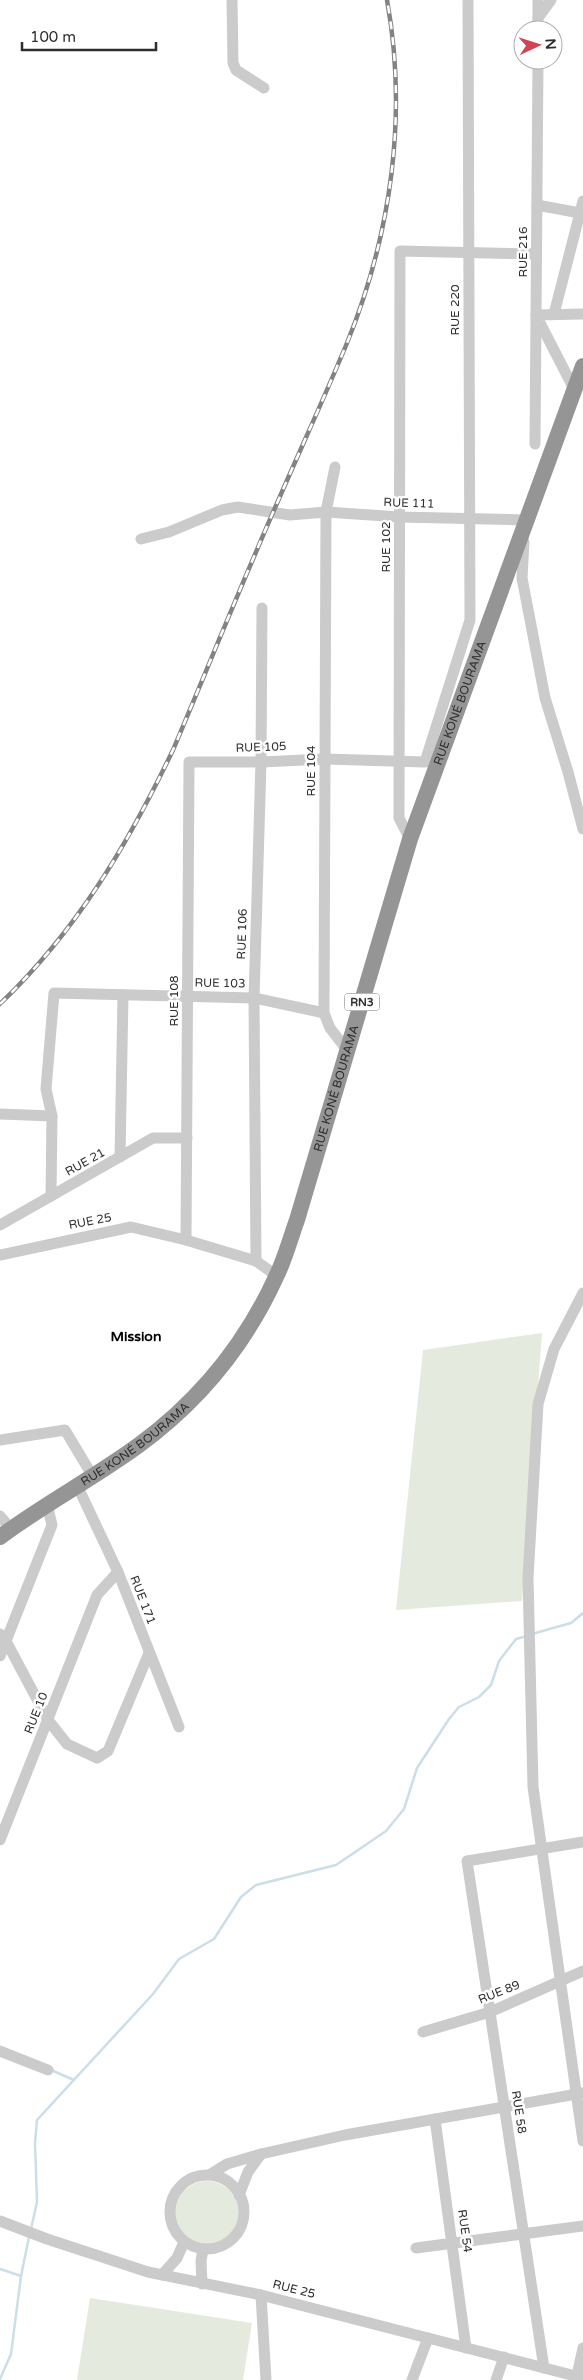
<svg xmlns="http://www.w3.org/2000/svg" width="583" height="2380" font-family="'Varela Round',sans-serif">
	<rect width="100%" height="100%" fill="#fff"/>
	<g fill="#e5eade">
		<path d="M 542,1333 L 522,1601 L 396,1610 L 423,1350 Z"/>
		<circle cx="207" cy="2213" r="32"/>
		<path d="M 90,2298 L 252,2323 L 243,2380 L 77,2380 Z"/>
	</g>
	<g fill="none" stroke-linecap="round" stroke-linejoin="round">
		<g stroke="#ccdee8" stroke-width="2.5">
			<path d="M 532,1634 L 571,1623 L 583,1613"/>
			<path d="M 51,2070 L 74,2080"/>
			<path d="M 31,2229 L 37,2202 L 35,2143 L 37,2120 L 153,1994 L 179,1959 L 214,1939 L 241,1897 L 256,1885 L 336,1865 L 386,1831 L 404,1809 L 417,1768 L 449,1719 L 459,1707 L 479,1697 L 491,1685 L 499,1661 L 516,1639 L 527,1636"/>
			<path d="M 0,2269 L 21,2276"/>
			<path d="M 0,2379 L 11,2354 L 21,2276 L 29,2237"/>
		</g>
		<g stroke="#cbcbcb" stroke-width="11">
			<path d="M 232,0 L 233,63 L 236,70 L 264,88"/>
			<path d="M 538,18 L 551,0"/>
			<path d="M 538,30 L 538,0"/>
			<path d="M 537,205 L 580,213"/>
			<path d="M 554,314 L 583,201"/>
			<path d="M 574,389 L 536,315 L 583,314"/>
			<path d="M 535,444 L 538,60"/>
			<path d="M 335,467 L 326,512 L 324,1013 L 330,1028 L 347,1050"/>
			<path d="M 141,539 L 169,532 L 222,510 L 238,507 L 290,515 L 326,512 L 400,517 L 527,520 L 526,526"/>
			<path d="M 524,542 L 522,578 L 545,698 L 568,772 L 583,829"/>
			<path d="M 410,839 L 399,818 L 400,251 L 536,254"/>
			<path d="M 0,1114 L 52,1116"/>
			<path d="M 120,1157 L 123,995"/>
			<path d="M 51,1196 L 52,1116 L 46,1089 L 54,993 L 254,998 L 324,1013"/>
			<path d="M 0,1225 L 153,1138 L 187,1138"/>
			<path d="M 186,1240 L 189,762 L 261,762 L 325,759 L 425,762 L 470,620 L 468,0"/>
			<path d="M 0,1255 L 131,1227 L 186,1240 L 256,1261 L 277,1276"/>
			<path d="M 256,1261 L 254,998 L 261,762 L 262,608"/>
			<path d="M 583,1293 L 554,1349 L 538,1404 L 528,1578 L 533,1787 L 583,2141"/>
			<path d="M 0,1440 L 65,1430 L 92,1475"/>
			<path d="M 77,1485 L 118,1572 L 179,1727"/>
			<path d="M 0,1516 L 11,1529"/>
			<path d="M 0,1634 L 6,1641 L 48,1720 L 67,1744 L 97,1758 L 108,1751 L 149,1653"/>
			<path d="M 0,1656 L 52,1525 L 47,1504"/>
			<path d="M 0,1840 L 97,1595 L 118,1572"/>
			<path d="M 423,2032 L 490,2012 L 583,1971"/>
			<path d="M 0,2051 L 48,2070"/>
			<path d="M 435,2119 L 466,2348"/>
			<path d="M 261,2154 L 345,2135 L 583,2093"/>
			<path d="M 211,2174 L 227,2164 L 261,2154 L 248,2172 L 239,2195"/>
			<circle cx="207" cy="2212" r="37"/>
			<path d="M 0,2221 L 47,2239 L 148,2272 L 261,2295 L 583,2378"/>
			<path d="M 416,2248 L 583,2226"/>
			<path d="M 162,2275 L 177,2258 L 184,2242"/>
			<path d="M 202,2284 L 201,2261 L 203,2249"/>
			<path d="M 261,2295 L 266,2380"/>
			<path d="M 544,2368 L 467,1861 L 583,1842"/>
			<path d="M 412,2380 L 428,2338"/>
			<path d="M 496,2380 L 504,2357"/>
			<path d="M 576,2380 L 583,2348"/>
		</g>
		<path stroke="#959595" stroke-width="16" id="s1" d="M 0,1537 C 44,1504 94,1478 139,1445 C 199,1401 245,1345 276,1277 C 285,1259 290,1239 297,1220 L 410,839 L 583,366"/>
		<defs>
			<path id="rail" d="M 0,1004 C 77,930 127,846 173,750 C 208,667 242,583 278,501 C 301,448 325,396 347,343 C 391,235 408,115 387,0"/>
		</defs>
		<use href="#rail" stroke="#838383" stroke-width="4.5"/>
		<use href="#rail" stroke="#fff" stroke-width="2.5" stroke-dasharray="8" stroke-linecap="butt"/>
	</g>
	<g text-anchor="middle" stroke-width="5" stroke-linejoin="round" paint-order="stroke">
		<rect fill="#fff" stroke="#6d6d6d" stroke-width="1" x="344.5" y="993.5" width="35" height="17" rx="4"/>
		<g font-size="11" font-weight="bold" fill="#2e2e2e">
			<text x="362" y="1006">RN3</text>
		</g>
		<g font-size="12" fill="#2e2e2e" stroke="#fff">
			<text transform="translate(523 252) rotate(-90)" y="4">RUE 216</text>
			<text transform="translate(455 310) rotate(-90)" y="4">RUE 220</text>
			<text transform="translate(409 503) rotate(2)" y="4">RUE 111</text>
			<text transform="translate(386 547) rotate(-90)" y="4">RUE 102</text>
			<text dy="4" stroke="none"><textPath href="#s1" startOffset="989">RUE KONÉ BOURAMA</textPath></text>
			<text transform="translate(261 747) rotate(-2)" y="4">RUE 105</text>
			<text transform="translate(311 771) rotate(-90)" y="4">RUE 104</text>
			<text transform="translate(242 934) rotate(-88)" y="4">RUE 106</text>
			<text transform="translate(220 983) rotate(1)" y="4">RUE 103</text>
			<text transform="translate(174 1001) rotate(-90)" y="4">RUE 108</text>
			<text dy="4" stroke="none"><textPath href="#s1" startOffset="584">RUE KONÉ BOURAMA</textPath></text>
			<text transform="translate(85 1162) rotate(-29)" y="4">RUE 21</text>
			<text transform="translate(90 1221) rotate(-11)" y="4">RUE 25</text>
			<text dy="4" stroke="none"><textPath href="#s1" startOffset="164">RUE KONÉ BOURAMA</textPath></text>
			<text transform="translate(143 1600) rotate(69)" y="4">RUE 171</text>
			<text transform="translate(36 1713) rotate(-68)" y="4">RUE 10</text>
			<text transform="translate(499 1992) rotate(-22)" y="4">RUE 89</text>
			<text transform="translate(519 2112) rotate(81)" y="4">RUE 58</text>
			<text transform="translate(465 2231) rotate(82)" y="4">RUE 54</text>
			<text transform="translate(294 2289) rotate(14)" y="4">RUE 25</text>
		</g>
		<g font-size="14" font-weight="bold" fill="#000" stroke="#fff">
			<text x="136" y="1341">Mission</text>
		</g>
	</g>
	<g transform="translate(538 45) rotate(86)"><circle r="24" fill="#ffffff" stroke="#ababab"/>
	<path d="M0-4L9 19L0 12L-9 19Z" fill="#d14453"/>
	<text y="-8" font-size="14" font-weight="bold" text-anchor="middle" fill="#2e2e2e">N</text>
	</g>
	<path d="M22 42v8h134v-8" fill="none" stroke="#2e2e2e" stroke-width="2.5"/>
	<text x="30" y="42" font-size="15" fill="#2e2e2e" stroke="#ffffff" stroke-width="4" paint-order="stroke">100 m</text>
</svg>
